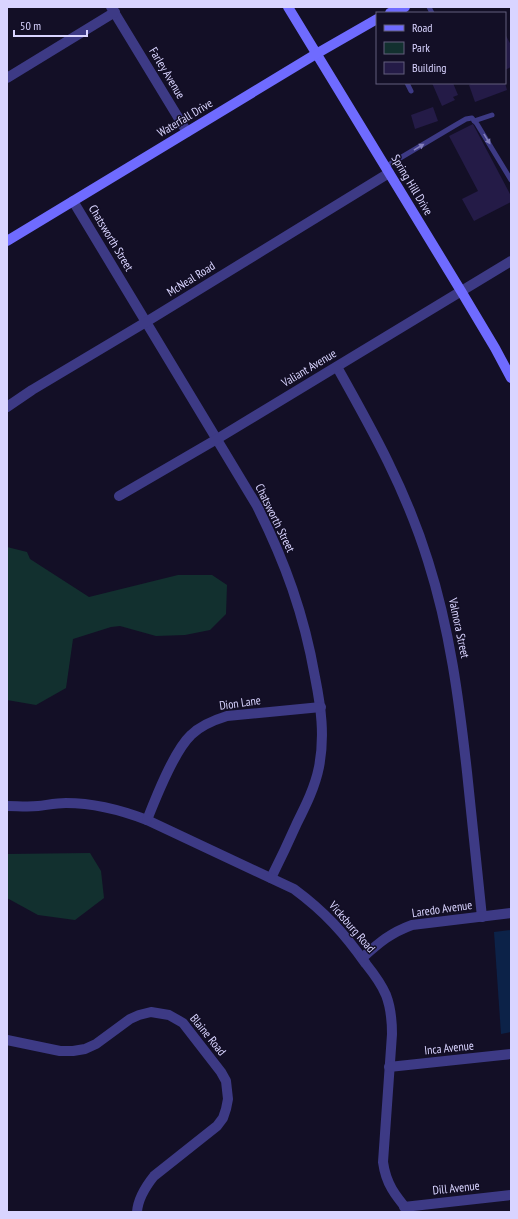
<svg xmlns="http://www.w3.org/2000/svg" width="518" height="1219" font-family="'PT Sans Narrow',sans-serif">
	<rect width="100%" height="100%" fill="#130f26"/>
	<g fill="#12302f">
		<path d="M 7,547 L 27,552 L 30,559 L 89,597 L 178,575 L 212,575 L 227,585 L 226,614 L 210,630 L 185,635 L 156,636 L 120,626 L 111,627 L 73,639 L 66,688 L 36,705 L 7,700 Z"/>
		<path d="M 90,853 L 101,871 L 104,898 L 75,920 L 38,915 L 7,898 L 7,854 Z"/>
	</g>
	<path fill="#0c2248" d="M 511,930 L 511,1032 L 501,1034 L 494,932 Z"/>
	<g fill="#241b47">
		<path d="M 505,34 L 511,45 L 511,67 L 505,70 Z"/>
		<path d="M 432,83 L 453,83 L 458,95 L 453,97 L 455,100 L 442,106 Z"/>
		<path d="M 473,83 L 505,83 L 507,90 L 475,102 L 469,85 Z"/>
		<path d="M 433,107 L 438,121 L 415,129 L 411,115 Z"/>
		<path d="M 473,124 L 511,196 L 511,202 L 474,221 L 462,199 L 478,191 L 449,136 Z"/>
	</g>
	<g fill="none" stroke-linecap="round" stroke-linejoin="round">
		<g stroke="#3d3a85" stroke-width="5">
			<path d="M 429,7 L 432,13"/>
			<path d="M 407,83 L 411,91"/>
			<path d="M 474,121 L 492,115"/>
			<path d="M 385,167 L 454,126 L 466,119 L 472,118 L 477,124 L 511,180"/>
		</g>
		<g stroke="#3d3a85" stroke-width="10">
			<path d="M 111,7 L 187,132"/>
			<path d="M 7,78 L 115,12"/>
			<path d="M 73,201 L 257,506 C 285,562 304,614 315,677 C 321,707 325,736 319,767 C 315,787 306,805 297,823 C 289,841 280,860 271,878"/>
			<path d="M 337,367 C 373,431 406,490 428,561 C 450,630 459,700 467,772 C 472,820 477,868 482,917"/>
			<path d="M 7,407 L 32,390 L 146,322 L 389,173"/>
			<path d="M 119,496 L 217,439 L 511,261"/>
			<path d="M 7,806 C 17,806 28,807 38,806 C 47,805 56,803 66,803 C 94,803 121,810 147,820 L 294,889 C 325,912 344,933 366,964 C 374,974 381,983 386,995 C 391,1008 392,1021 392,1034 L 383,1162 C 386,1184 395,1195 409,1212"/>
			<path d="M 147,820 C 156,797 174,751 191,735 C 201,725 214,720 227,716 L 321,707"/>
			<path d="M 362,958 C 379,943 390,933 412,925 L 511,913"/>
			<path d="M 7,1040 L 60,1051 L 73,1051 L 85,1049 L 96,1044 L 130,1019 L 139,1015 L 151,1012 L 169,1015 L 183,1023 L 221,1072 L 226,1081 L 228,1099 L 226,1109 L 223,1118 L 217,1126 L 154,1176 C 146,1186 138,1198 137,1212"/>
			<path d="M 389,1067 L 511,1054"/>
			<path d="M 404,1207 L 511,1195"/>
		</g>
		<g stroke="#6f6bff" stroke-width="10">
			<path d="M 288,7 L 461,291 L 495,348 L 511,378"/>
			<path d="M 390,13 L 405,7"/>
			<path d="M 7,241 L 316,54 L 377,19"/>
		</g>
	</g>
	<defs><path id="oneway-solid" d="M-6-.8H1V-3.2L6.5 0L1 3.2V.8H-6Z"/></defs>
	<g fill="#837fbc">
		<use href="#oneway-solid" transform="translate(487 139) rotate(58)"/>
		<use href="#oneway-solid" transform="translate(419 147) rotate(-31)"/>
	</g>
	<g text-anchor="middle" stroke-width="3" stroke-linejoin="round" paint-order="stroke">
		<g font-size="12" fill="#d9d4ff" stroke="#130f26">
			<text transform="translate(167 73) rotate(59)" y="4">Farley Avenue</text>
			<text transform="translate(185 118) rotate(-31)" y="4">Waterfall Drive</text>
			<text transform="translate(412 185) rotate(59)" y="4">Spring Hill Drive</text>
			<text transform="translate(111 238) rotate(59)" y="4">Chatsworth Street</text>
			<text transform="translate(191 279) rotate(-32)" y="4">McNeal Road</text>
			<text transform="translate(309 368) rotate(-31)" y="4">Valiant Avenue</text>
			<text transform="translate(275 518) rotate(64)" y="4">Chatsworth Street</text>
			<text transform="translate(459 628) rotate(78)" y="4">Valmora Street</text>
			<text transform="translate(240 703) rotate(-8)" y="4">Dion Lane</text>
			<text transform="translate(442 909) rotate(-8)" y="4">Laredo Avenue</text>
			<text transform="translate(352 927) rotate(49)" y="4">Vicksburg Road</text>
			<text transform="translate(208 1035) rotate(51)" y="4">Blaine Road</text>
			<text transform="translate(449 1048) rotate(-6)" y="4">Inca Avenue</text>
			<text transform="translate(456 1188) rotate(-6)" y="4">Dill Avenue</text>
		</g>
	</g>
	<rect width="518" height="1219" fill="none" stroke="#d9d4ff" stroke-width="16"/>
	<rect x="376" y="12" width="130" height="72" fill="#130f26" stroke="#625e7d"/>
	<rect x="384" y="25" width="20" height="6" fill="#6f6bff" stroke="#625e7d"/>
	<text x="412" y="32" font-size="12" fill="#d9d4ff">Road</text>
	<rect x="384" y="42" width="20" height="12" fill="#12302f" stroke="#625e7d"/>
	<text x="412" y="52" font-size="12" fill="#d9d4ff">Park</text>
	<rect x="384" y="62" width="20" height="12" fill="#241b47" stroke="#625e7d"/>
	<text x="412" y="72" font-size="12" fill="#d9d4ff">Building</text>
	<path d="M14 30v6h73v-6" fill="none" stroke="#d9d4ff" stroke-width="2"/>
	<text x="20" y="30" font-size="12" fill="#d9d4ff" stroke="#130f26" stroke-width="3" paint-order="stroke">50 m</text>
</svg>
